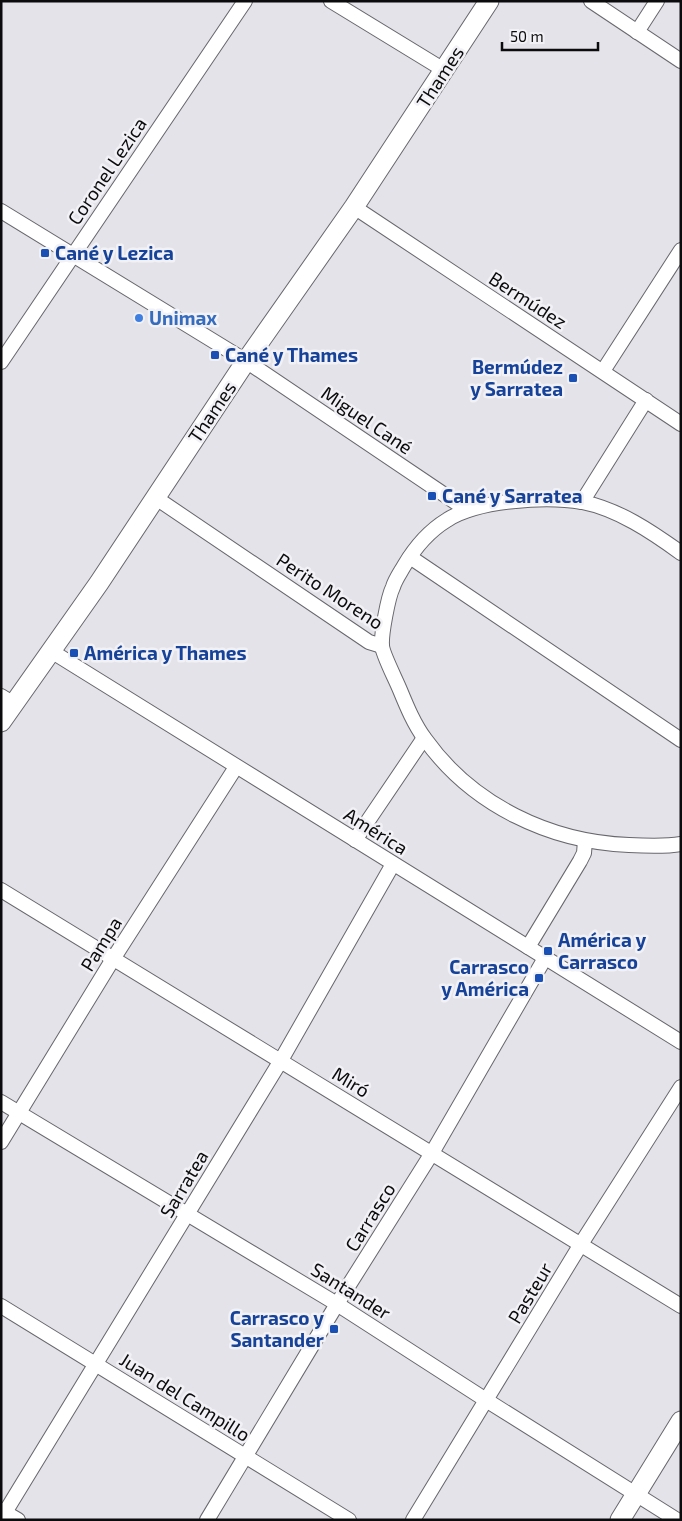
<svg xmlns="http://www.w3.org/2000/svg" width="682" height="1521" font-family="'Exo 2',sans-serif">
	<rect width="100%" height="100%" fill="#e4e3e9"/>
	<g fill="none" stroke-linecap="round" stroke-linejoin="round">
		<defs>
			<g id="street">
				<path d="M 331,1 L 444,70"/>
				<path d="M 591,1 L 681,61"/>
				<path d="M 637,32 L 657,1"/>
				<path d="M 354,207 L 681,424"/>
				<path d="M 1,211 L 246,361 L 467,510"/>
				<path d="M 1,362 L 245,1"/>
				<path d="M 603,371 L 681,250"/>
				<path d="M 156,498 L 369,642 L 382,646"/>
				<path d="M 582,502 L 646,400"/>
				<path d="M 681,553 C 652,532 618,509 582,502 C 546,496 478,500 447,520 C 429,531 414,549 404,566 C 400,573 395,580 393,587 C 388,597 381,635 382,646 C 383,655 396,680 400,690 C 407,707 414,724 425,739 C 472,805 550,842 629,845 C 646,846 664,847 681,844"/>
				<path d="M 410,557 L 681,740"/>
				<path d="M 51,651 L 681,1042"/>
				<path d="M 1,696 L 14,704"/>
				<path d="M 355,840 L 424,738"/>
				<path d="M 1,890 L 681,1306"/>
				<path d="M 528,947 L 580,861 L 584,853 L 585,841"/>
				<path d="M 1,1102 L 337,1304 L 486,1400 L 677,1520"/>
				<path d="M 1,1142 L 113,959 L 236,767"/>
				<path d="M 1,1306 L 349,1520"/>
				<path d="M 1,1510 L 18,1520"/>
				<path d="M 1,1519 L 280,1062 L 393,864"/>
				<path d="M 207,1520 L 337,1304 L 432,1153 L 545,958"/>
				<path d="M 413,1520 L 581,1244 L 681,1087"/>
			</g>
			<g id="secondary">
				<path d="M 1,722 L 99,583 L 246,361 L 354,207 L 489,1"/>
				<path d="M 620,1520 L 681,1421"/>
			</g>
		</defs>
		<use href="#street" stroke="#68676c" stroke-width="16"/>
		<use href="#secondary" stroke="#68676c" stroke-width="21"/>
		<use href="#street" stroke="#fff" stroke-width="14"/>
		<use href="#secondary" stroke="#fff" stroke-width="19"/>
	</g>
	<g fill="#1a4fb4" stroke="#f2f1f6" stroke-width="2">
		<rect x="40" y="248" width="10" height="10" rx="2.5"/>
		<rect x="210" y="350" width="10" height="10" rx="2.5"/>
		<rect x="568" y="373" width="10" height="10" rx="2.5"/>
		<rect x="427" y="491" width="10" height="10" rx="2.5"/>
		<rect x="69" y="648" width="10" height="10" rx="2.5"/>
		<rect x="543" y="946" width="10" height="10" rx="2.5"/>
		<rect x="534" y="973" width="10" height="10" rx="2.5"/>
		<rect x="329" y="1324" width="10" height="10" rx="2.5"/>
	</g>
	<circle fill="#3f7fe0" stroke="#f2f1f6" stroke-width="2" cx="139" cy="318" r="5"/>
	<g text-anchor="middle" stroke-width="5" stroke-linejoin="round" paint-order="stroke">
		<g font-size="19" fill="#0b0b0d" stroke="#f2f1f6">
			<text transform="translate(440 77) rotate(-57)" y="7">Thames</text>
			<text transform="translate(107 171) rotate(-56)" y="7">Coronel Lezica</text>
			<text transform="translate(528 300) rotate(33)" y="7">Bermúdez</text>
			<text transform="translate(212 412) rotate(-56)" y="7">Thames</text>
			<text transform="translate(367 420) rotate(34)" y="7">Miguel Cané</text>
			<text transform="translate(330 591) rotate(33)" y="7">Perito Moreno</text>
			<text transform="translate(376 831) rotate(32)" y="7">América</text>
			<text transform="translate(101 944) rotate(-58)" y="7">Pampa</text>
			<text transform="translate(351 1082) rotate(31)" y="7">Miró</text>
			<text transform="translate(184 1184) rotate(-59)" y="7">Sarratea</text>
			<text transform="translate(370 1217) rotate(-58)" y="7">Carrasco</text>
			<text transform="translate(351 1291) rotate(32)" y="7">Santander</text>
			<text transform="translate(530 1293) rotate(-59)" y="7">Pasteur</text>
			<text transform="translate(185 1397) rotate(32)" y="7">Juan del Campillo</text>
		</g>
		<g font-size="19" font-weight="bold" fill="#164399" stroke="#f2f1f6" text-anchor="start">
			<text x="55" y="260">Cané y Lezica</text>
			<text x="225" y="362">Cané y Thames</text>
			<text x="563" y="374" text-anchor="end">Bermúdez<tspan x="563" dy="22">y Sarratea</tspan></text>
			<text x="442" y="503">Cané y Sarratea</text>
			<text x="84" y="660">América y Thames</text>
			<text x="558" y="947">América y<tspan x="558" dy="22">Carrasco</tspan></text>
			<text x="529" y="974" text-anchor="end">Carrasco<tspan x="529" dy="22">y América</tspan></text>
			<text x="324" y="1325" text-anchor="end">Carrasco y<tspan x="324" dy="22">Santander</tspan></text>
		</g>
		<g font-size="19" font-weight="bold" fill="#366cbe" stroke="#f2f1f6" text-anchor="start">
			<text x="149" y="325">Unimax</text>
		</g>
	</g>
	<rect width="682" height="1521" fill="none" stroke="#0b0b0d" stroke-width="5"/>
	<path d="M502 42v8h96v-8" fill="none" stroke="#0b0b0d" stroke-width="2.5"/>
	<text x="510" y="42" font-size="15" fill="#0b0b0d" stroke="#f2f1f6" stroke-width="4" paint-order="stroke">50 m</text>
</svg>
